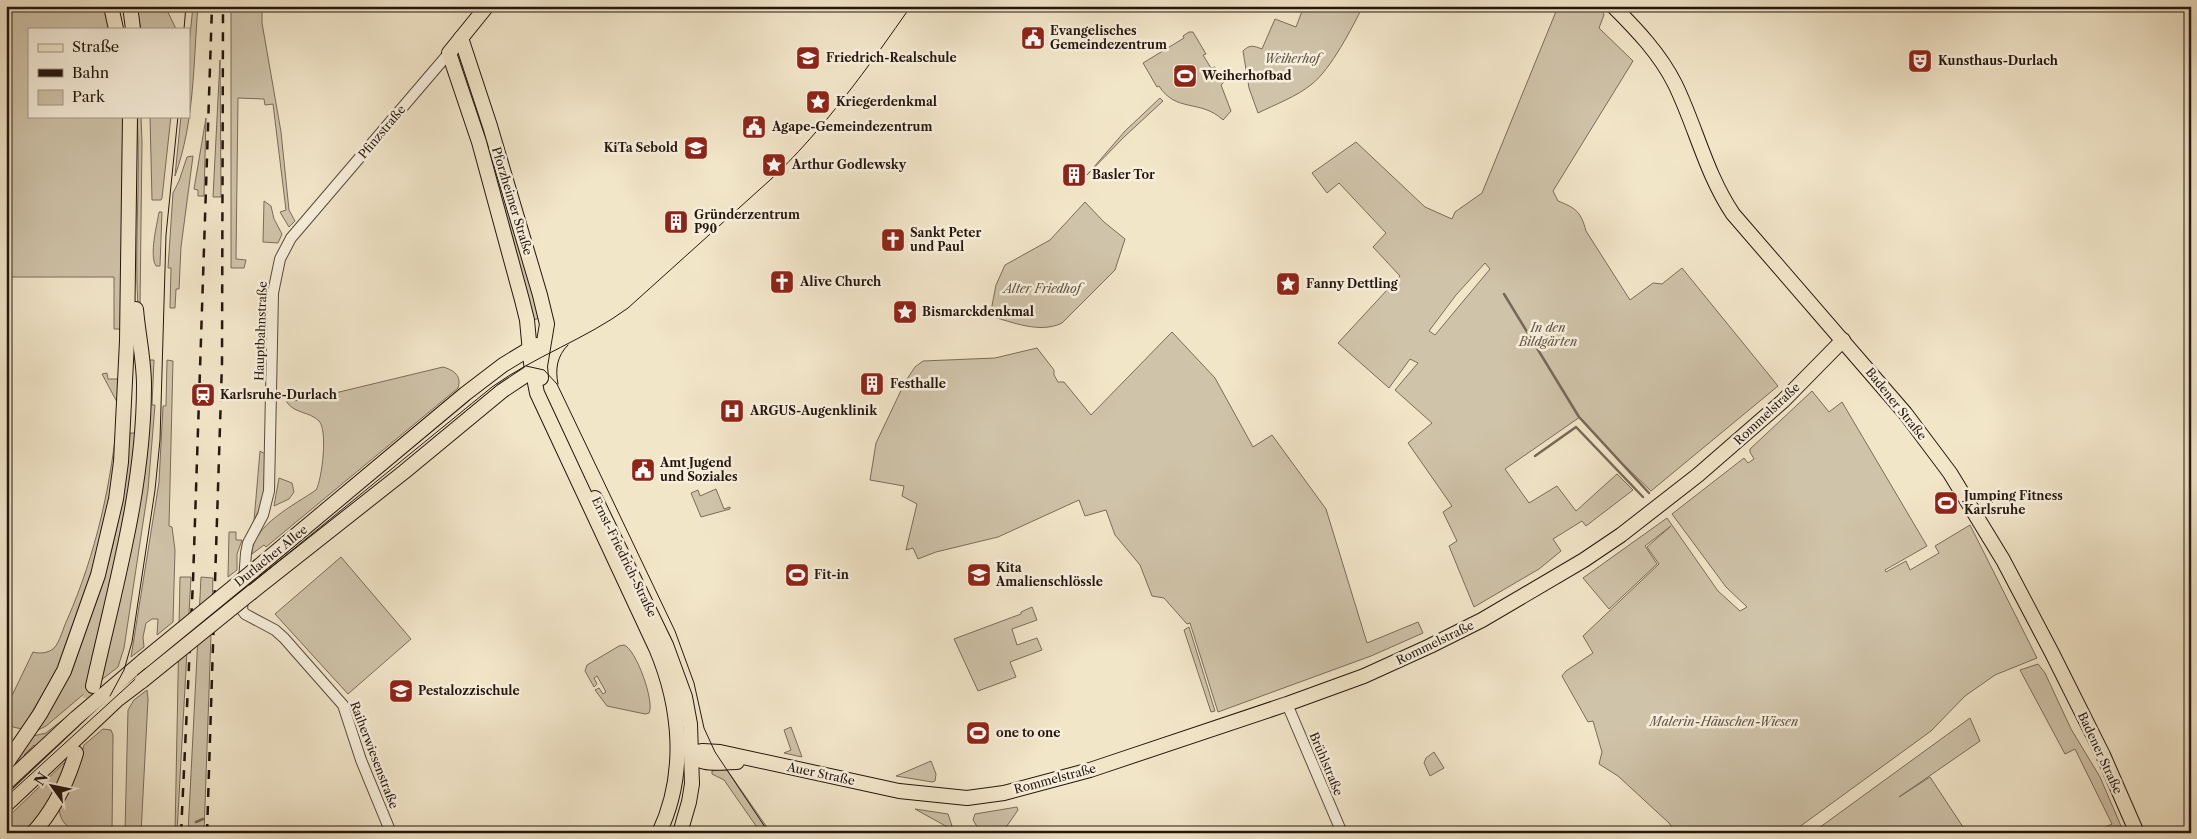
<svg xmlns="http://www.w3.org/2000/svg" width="2197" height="839" font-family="'Libre Caslon Text',serif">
	<rect width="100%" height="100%" fill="#f2e6c9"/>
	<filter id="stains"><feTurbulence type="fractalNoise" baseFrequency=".004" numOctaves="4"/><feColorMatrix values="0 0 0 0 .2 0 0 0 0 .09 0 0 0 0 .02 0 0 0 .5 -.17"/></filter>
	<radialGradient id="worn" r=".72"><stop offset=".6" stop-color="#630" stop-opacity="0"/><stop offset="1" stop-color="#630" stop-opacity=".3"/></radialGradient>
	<g fill="#cfc3a9" stroke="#7a6c5c" fill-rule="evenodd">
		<path d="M 6,6 L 106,6 L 112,29 L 29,29 L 29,116 L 125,116 L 122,407 L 109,520 L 72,640 L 54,675 L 22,729 L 13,727 L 6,714 L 6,708 L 33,652 C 40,654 49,653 54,648 C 60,642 63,628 67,620 C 96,554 112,482 118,410 L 117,402 L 102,374 L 107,373 L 108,379 L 120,379 L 122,333 L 119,329 L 114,329 L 114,277 L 6,277 Z"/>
		<path d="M 136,6 L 165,6 L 176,29 L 141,29 Z"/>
		<path d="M 193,6 L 198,6 C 193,64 195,120 175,176 L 181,116 L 189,116 L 189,45 Z"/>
		<path d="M 231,6 L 262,6 L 262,23 L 281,132 L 289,210 L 295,221 L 289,227 L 280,212 L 286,210 L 273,104 L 265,105 L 264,99 L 238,98 L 236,259 L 246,260 L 244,268 L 231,268 Z"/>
		<path d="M 1304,6 L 1363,6 C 1352,28 1331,69 1312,84 C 1296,97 1276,104 1258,113 L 1249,88 L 1243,51 C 1250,44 1254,46 1262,49 L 1275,19 L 1296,27 Z"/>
		<path d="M 1557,9 L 1602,10 L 1604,15 L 1599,28 L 1633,61 L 1553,191 L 1558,201 C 1576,208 1581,212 1586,231 L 1630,300 L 1653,283 L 1662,284 L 1682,268 L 1778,386 L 1651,491 L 1621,462 L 1580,417 L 1505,469 L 1529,503 L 1557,486 L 1576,511 L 1617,474 L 1633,490 L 1586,526 L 1582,521 L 1553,539 L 1561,551 L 1539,569 L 1474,607 L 1449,546 L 1457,541 L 1443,512 L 1452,506 L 1408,443 L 1432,423 L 1395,390 L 1418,363 L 1410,359 L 1389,388 L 1338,343 L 1400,276 L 1373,247 L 1386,233 L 1339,183 L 1327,193 L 1312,173 L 1356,142 L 1425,207 L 1452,219 L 1455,212 L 1482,193 ZM 1485,263 L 1490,269 L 1435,335 L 1429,331 L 1456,295 Z"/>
		<path d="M 1189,32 L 1193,32 L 1206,54 L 1203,55 L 1211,68 L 1215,67 L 1224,82 L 1221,85 L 1231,111 L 1223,120 C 1201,99 1176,113 1159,86 L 1157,87 L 1143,63 L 1184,38 L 1183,36 Z"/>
		<path d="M 461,45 L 543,317 L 530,321 L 451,56 Z"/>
		<path d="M 220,60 L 221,197 L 213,197 Z"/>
		<path d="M 1160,98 L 1163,101 L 1124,137 L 1087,175 L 1125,131 Z"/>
		<path d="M 137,116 L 141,116 L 142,143 L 140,308 L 138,308 C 134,244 141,180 137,116 Z"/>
		<path d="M 150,116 L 171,116 L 162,198 L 161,200 L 152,200 Z"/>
		<path d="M 206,118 L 204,196 L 198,196 L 198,190 L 194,189 Z"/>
		<path d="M 193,156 L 181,247 L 179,289 L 176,289 L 175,308 L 170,308 L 171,268 L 168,268 L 173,193 L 179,181 L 187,157 Z"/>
		<path d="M 264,201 L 271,206 L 274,219 L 282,234 L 278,243 L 263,242 Z"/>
		<path d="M 1085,202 L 1104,222 L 1125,239 L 1115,270 L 1062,323 C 1040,334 1012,322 990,316 L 996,285 L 1005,265 L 1050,240 Z"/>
		<path d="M 159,212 L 162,212 L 160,266 L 156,266 C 149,255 157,225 159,212 Z"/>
		<path d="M 1172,332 L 1215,378 L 1253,447 L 1272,435 L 1326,509 L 1367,643 L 1418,622 L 1423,633 L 1371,656 L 1218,712 L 1190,623 L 1187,624 L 1164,598 L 1152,596 L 1140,565 L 1115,535 L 1106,510 L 1085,516 L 1079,500 L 998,537 L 936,552 L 918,559 L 913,548 L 906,550 L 917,504 L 902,496 L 904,486 L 870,480 L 876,443 L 905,382 L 915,367 L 923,361 L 995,358 L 1037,348 L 1054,370 L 1054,375 L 1058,382 L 1064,382 L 1091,415 Z"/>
		<path d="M 149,360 L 154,360 L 152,405 L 155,405 L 148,490 L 124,648 L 118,667 L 100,681 L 150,397 Z"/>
		<path d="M 167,360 L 173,361 L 169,526 L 172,527 L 175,550 L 173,622 L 157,635 L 158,619 L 152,619 L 146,623 L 143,637 L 144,647 L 131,657 L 159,482 L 163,406 L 166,406 Z"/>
		<path d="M 443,367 C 454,370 462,376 458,388 L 266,547 L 264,545 L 252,554 C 251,526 296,504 316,490 C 322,480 328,430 319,421 C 309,411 294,414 286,401 L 306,400 Z"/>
		<path d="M 1812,391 L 1829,412 L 1842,402 L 1927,546 L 1885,570 L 1886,572 L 1906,561 L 1910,570 L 1939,553 L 1935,546 L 1970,525 L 2037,658 L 1995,675 L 1965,696 L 1931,731 L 1791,833 L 1676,833 L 1669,823 L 1618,776 L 1599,764 L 1602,752 L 1593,721 L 1588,722 L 1562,676 L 1566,671 L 1593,653 L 1583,636 L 1659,564 L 1647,547 L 1671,526 L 1645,546 L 1657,564 L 1609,609 L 1583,578 L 1667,518 L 1718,591 L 1740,611 L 1747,607 L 1726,587 L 1672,514 L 1744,458 L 1748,463 L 1754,459 L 1750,452 L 1750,449 Z"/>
		<path d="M 130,433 L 135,433 L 132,475 L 115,569 L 85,693 L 46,726 L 36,731 C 63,677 92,623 108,564 C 120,521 126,477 130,433 Z"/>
		<path d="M 260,451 L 265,454 L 264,498 L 254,521 Z"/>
		<path d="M 279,478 L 292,483 L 294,492 L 289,499 L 274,506 Z"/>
		<path d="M 716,489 L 724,509 L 730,507 L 730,509 L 701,517 L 691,493 L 698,490 L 700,496 Z"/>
		<path d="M 229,532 L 236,532 L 236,540 L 242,540 L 237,554 L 237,570 L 228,577 Z"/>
		<path d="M 341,557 L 411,639 L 348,694 L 275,614 Z"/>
		<path d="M 180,577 L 191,577 L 177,833 L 175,833 Z"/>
		<path d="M 201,577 L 213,578 L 204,833 L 188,833 Z"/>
		<path d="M 1032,607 L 1037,620 L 1012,629 L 1017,645 L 1037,638 L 1042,650 L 1010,662 L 1016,677 L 978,691 L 954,639 L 1021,614 L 1021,612 Z"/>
		<path d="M 1189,627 L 1215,711 L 1211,712 L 1184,630 Z"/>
		<path d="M 624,645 C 636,649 655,702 649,713 L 645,714 L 607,706 L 595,690 L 599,688 L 603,694 L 606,692 L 597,676 L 594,678 L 597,684 L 594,687 L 585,671 L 587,665 L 619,646 Z"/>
		<path d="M 2038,664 L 2045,673 L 2071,729 L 2100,777 L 2124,833 L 2092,833 L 2112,824 L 2075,749 L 2065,754 L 2020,670 Z"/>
		<path d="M 147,690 L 148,699 L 141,833 L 125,833 L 128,710 L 134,700 Z"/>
		<path d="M 75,710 L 37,747 L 34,745 L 24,755 L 26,757 L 6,776 L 6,768 L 33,736 L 46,733 Z"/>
		<path d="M 1970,718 L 1980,741 L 1899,797 L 1930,777 L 1967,833 L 1812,833 Z"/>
		<path d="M 791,727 L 802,757 L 784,753 L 791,750 L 784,730 Z"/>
		<path d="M 103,729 L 111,730 L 113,735 L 112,833 C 92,833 61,837 59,808 L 78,765 L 84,745 Z"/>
		<path d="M 1434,752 L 1444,768 L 1430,776 L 1424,763 L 1426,758 Z"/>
		<path d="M 69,758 C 59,785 45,811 25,833 L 6,833 L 6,819 Z"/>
		<path d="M 931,761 L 936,774 L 935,781 L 932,782 L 896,776 Z"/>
		<path d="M 718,770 L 727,770 L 771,833 L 761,833 L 724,780 L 712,774 L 712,771 Z"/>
		<path d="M 1017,807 L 1018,810 L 1002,833 L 981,833 L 973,820 L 975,814 Z"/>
		<path d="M 915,809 L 948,814 L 952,826 L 951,829 Z"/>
	</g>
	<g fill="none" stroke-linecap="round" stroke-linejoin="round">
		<g stroke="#766858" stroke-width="2.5">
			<path d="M 1504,294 L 1579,417 L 1649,493"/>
			<path d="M 1535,456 L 1576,427 L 1643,497"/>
			<path d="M 196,822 L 203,819"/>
		</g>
		<path stroke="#d3c7ad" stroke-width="14" stroke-dasharray="14 7" stroke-linecap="butt" d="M 79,740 L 93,686"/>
		<defs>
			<g id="minor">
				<path d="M 1287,704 L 1342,833"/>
				<path d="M 391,833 L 361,760 L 343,705 L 284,638 L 275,630 L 245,614 L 242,610 L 246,553 L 248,543 L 263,515 L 269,491 L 273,293 L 280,259 L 291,238 L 449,53"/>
			</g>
			<g id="major">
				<path d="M 111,6 L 116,29"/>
				<path d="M 130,6 L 133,29"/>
				<path d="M 487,6 L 449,53 L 479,142 L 522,300 L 527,320 L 531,363 L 537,393 L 656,648 C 681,707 687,774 659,833"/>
				<path d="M 1613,6 C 1637,30 1660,54 1675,84 C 1696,127 1706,174 1733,214 L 1905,413 L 1950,473 L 2003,560 L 2052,653 L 2103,755 L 2137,833"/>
				<path d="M 461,38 L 490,126 L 540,295 L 547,324 L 540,366 L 541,378"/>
				<path d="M 595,498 L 666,645 L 685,697 L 690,724 L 692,784 L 689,802 L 680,833"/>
				<path d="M 253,571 L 465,394 L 503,365 L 536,345"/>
				<path d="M 252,592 L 404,472 L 502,391 L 538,367"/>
				<path d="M 93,686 C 115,586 144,489 144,385 C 144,360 138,334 136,309"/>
				<path d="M 689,750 C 700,768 718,762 737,762"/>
				<path d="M 691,753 L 703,751 L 720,752 L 899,791 L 967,798 L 1004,793 L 1090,770 L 1287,704 L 1364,676 L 1430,646 L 1482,620 L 1584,560 L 1621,535 L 1698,475 L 1783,401 L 1843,340"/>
				<path d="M 6,764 L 40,714 L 64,671 L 98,575 L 116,499 L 121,462 L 127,341 L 130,116"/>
				<path d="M 6,783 L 76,718 L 143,661"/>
				<path d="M 6,805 L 117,700 L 142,681"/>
				<path d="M 33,833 C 54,810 67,783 76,753"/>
			</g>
		</defs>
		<use href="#minor" stroke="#584a3d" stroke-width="12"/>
		<use href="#major" stroke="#24160e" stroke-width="16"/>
		<use href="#minor" stroke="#f7efdc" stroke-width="10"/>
		<use href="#major" stroke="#f2e6c9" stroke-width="14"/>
		<g stroke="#24160e" stroke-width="1">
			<path d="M 184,29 L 186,6"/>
			<path d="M 526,366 L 544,370 L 557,384 L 675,631 L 694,683 L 704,728 L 715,752 L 769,833"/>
			<path d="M 558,384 C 555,369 557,356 568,345"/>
			<path d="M 110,696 L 124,670 L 132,642 L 155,490 L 160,440 L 166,235 L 178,116"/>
			<path d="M 6,797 L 143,672 L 492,387 C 535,356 586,339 628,308 L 769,181 C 823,131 869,66 911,6"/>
		</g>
		<g stroke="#24160e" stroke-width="2.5" stroke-dasharray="9 9" stroke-linecap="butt">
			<path d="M 181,833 L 193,581 L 212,6"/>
			<path d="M 207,833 L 222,363 L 223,6"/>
		</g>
		<defs>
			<g id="major-bridge">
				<path d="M 143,661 L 253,571"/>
				<path d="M 142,681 L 252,592"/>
			</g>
		</defs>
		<use href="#major-bridge" stroke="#24160e" stroke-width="16" stroke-linecap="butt"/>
		<use href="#major-bridge" stroke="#f2e6c9" stroke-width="14"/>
	</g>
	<defs>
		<symbol id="civic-square" viewBox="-11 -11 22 22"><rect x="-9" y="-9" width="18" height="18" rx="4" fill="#8f2418" stroke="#f7efdc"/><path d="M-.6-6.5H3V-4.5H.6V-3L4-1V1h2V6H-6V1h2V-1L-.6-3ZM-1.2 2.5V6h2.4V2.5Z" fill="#fff"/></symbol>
		<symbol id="school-square" viewBox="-11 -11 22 22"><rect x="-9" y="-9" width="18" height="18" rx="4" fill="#8f2418" stroke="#f7efdc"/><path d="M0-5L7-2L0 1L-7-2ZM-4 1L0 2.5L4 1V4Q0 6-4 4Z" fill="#fff"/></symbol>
		<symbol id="theatre-square" viewBox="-11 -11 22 22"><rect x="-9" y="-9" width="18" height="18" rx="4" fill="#8f2418" stroke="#f7efdc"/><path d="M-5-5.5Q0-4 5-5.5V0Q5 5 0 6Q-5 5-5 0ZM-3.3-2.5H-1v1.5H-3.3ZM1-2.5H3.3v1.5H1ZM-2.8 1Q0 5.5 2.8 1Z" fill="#fff"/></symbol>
		<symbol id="stadium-square" viewBox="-11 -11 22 22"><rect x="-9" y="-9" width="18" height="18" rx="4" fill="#8f2418" stroke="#f7efdc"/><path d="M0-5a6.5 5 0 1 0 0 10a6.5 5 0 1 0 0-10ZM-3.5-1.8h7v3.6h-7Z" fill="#fff"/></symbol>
		<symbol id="sight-square" viewBox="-11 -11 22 22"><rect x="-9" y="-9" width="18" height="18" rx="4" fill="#8f2418" stroke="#f7efdc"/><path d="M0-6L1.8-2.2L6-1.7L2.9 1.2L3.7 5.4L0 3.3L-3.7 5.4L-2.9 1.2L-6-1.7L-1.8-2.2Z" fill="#fff"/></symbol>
		<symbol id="building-square" viewBox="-11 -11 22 22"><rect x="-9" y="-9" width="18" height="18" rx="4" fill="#8f2418" stroke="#f7efdc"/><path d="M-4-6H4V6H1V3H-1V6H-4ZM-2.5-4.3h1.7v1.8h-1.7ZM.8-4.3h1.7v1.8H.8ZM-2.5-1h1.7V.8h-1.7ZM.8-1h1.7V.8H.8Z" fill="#fff"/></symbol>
		<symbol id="church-square" viewBox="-11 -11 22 22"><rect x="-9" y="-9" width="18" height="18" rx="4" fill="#8f2418" stroke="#f7efdc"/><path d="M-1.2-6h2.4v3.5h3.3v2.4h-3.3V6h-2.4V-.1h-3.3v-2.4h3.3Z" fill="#fff"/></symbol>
		<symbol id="station-square" viewBox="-11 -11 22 22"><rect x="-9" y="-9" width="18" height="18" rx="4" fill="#8f2418" stroke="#f7efdc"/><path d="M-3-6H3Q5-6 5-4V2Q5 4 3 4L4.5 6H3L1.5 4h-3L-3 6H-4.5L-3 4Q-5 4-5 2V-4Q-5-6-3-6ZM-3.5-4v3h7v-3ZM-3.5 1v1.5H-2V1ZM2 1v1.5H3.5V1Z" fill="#fff"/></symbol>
		<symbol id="hospital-square" viewBox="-11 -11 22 22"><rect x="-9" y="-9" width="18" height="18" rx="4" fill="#8f2418" stroke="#f7efdc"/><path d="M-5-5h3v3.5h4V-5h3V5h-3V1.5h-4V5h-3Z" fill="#fff"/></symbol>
	</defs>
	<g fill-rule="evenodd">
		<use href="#civic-square" x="1019" y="24" width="28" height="28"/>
		<use href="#school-square" x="794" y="44" width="28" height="28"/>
		<use href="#theatre-square" x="1906" y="47" width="28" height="28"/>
		<use href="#stadium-square" x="1171" y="62" width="28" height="28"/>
		<use href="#sight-square" x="804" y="88" width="28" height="28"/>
		<use href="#civic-square" x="740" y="113" width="28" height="28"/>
		<use href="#school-square" x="682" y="134" width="28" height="28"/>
		<use href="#sight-square" x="760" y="151" width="28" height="28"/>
		<use href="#building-square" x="1060" y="161" width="28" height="28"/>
		<use href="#building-square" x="662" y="208" width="28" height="28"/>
		<use href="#church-square" x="879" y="226" width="28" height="28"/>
		<use href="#church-square" x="768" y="268" width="28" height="28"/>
		<use href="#sight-square" x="1274" y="270" width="28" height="28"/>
		<use href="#sight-square" x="891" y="298" width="28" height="28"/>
		<use href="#building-square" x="858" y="370" width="28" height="28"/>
		<use href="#station-square" x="189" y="381" width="28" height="28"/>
		<use href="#hospital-square" x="718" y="397" width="28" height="28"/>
		<use href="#civic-square" x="629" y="456" width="28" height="28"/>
		<use href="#stadium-square" x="1932" y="489" width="28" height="28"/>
		<use href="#stadium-square" x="783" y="561" width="28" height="28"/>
		<use href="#school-square" x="965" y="561" width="28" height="28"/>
		<use href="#school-square" x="387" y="677" width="28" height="28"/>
		<use href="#stadium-square" x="964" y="719" width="28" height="28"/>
	</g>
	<g text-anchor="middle" stroke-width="5" stroke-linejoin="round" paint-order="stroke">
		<g font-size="12" font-weight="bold" fill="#24160e" stroke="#f7efdc" text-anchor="start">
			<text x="1050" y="35">Evangelisches<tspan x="1050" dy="14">Gemeindezentrum</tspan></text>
			<text x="826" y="62">Friedrich-Realschule</text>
			<text x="1938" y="65">Kunsthaus-Durlach</text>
			<text x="1202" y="80">Weiherhofbad</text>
			<text x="836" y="106">Kriegerdenkmal</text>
			<text x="772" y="131">Agape-Gemeindezentrum</text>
			<text x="678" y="152" text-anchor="end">KiTa Sebold</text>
			<text x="792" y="169">Arthur Godlewsky</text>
			<text x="1092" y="179">Basler Tor</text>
			<text x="694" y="219">Gründerzentrum<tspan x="694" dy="14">P90</tspan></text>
			<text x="910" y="237">Sankt Peter<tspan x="910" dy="14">und Paul</tspan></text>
			<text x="800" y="286">Alive Church</text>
			<text x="1306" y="288">Fanny Dettling</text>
			<text x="922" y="316">Bismarckdenkmal</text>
			<text x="890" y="388">Festhalle</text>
			<text x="220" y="399">Karlsruhe-Durlach</text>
			<text x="750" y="415">ARGUS-Augenklinik</text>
			<text x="660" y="467">Amt Jugend<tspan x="660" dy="14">und Soziales</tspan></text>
			<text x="1964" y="500">Jumping Fitness<tspan x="1964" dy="14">Karlsruhe</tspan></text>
			<text x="996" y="572">Kita<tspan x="996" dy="14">Amalienschlössle</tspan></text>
			<text x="814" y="579">Fit-in</text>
			<text x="418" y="695">Pestalozzischule</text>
			<text x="996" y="737">one to one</text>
		</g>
		<g font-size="12" font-style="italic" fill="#605344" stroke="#f7efdc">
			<text x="1292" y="63">Weiherhof</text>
			<text x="1042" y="293">Alter Friedhof</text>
			<text x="1548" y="332">In den<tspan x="1548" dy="14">Bildgärten</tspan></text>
			<text x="1724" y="726">Malerin-Häuschen-Wiesen</text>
		</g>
		<g font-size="12" fill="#24160e" stroke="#f7efdc">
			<text transform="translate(382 132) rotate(-50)" y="4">Pfinzstraße</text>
			<text transform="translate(512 201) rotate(73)" y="4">Pforzheimer Straße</text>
			<text transform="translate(261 331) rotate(-88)" y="4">Hauptbahnstraße</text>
			<text transform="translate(1896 404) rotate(51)" y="4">Badener Straße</text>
			<text transform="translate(1767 414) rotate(-43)" y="4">Rommelstraße</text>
			<text transform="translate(271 556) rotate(-39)" y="4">Durlacher Allee</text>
			<text transform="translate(624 557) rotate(64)" y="4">Ernst-Friedrich-Straße</text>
			<text transform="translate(1435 643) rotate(-26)" y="4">Rommelstraße</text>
			<text transform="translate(2100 753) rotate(65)" y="4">Badener Straße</text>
			<text transform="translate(374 755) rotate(69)" y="4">Raiherwiesenstraße</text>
			<text transform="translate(1326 764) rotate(67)" y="4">Brühlstraße</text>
			<text transform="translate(821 774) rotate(12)" y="4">Auer Straße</text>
			<text transform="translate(1055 779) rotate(-15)" y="4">Rommelstraße</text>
		</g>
	</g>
	<rect width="2197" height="839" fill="none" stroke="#f2e6c9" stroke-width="25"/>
	<rect x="8" y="8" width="2182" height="824" fill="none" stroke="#24160e" stroke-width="2.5"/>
	<rect x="12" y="12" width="2172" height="814" fill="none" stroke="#24160e"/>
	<rect x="28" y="28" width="162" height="90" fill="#f7efdc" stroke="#a3988a"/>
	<rect x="38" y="44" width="25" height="8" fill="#f2e6c9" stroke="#a3988a"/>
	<text x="72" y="52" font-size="15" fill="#24160e">Straße</text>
	<rect x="38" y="69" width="25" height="8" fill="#24160e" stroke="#a3988a"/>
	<text x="72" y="78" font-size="15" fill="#24160e">Bahn</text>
	<rect x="38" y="90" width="25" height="15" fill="#cfc3a9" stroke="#a3988a"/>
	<text x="72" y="102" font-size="15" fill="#24160e">Park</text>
	<g transform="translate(52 786) rotate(303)" stroke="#f7efdc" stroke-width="4" paint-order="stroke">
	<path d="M0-4L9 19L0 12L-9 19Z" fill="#24160e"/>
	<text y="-8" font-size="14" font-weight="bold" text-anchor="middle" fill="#24160e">N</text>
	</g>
	<rect width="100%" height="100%" filter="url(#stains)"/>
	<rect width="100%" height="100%" fill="url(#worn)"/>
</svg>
